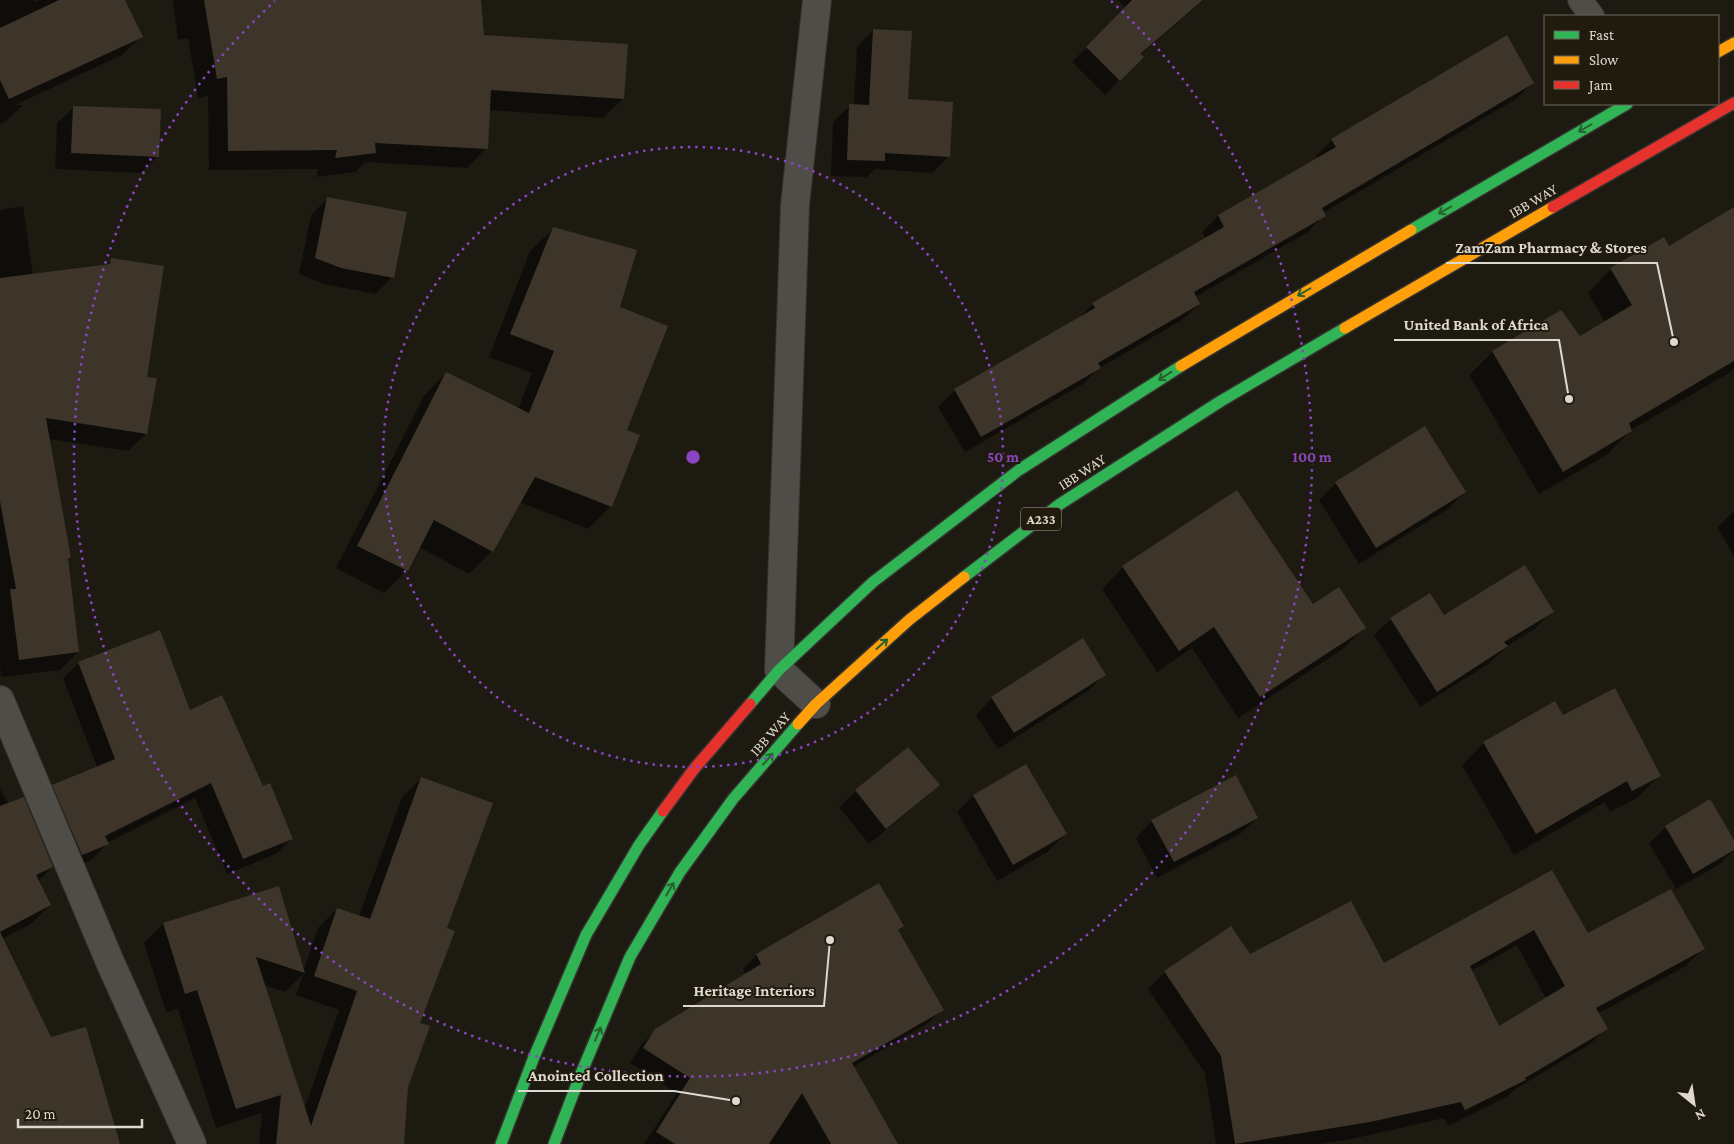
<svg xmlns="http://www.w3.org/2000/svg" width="1734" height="1144" font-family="'Crimson Pro',serif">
	<rect width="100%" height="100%" fill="#1d1a12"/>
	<g fill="#0007" fill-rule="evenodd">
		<path d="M 0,0 L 33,0 L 34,2 L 39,0 L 124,0 L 141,37 L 122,55 L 15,105 L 23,105 L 5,122 L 0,124 Z"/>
		<path d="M 173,0 L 480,0 L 483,36 L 623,99 L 603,118 L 489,110 L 486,148 L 467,168 L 365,162 L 355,172 L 316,177 L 318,169 L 209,170 L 208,96 L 198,98 L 188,38 L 178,40 Z"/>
		<path d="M 1118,0 L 1204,0 L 1140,55 L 1142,57 L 1105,95 L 1072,62 L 1125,8 Z"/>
		<path d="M 873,30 L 906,100 L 949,156 L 932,173 L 875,169 L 867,177 L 831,176 L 833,122 L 850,106 L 854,106 L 857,47 Z"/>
		<path d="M 1532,83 L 1516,99 L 1323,213 L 1324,215 L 1308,232 L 1195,297 L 1199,304 L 1182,320 L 1098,369 L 1083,384 L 965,452 L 938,407 L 955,390 L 1078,319 L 1093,304 L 1206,239 L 1202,232 L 1218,216 L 1317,159 L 1316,156 L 1332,140 Z"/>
		<path d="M 74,107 L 158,156 L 141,173 L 55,169 L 57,123 Z"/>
		<path d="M 328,198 L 392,277 L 376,294 L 324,284 L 299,274 L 311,215 Z"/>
		<path d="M 23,206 L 33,275 L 106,266 L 112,260 L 146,378 L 146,434 L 128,451 L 49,439 L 70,557 L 67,560 L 78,652 L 60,670 L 1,677 L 0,665 L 0,210 Z"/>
		<path d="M 1734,209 L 1734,368 L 1729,373 L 1631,430 L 1608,454 L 1539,494 L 1469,375 L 1492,352 L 1561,312 L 1579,338 L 1605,322 L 1588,293 L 1611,269 L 1669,248 Z"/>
		<path d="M 553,229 L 619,308 L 625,431 L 611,506 L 588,529 L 519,502 L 492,551 L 469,574 L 419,547 L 407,570 L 384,593 L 336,568 L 424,396 L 446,373 L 518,409 L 532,373 L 489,357 L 530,251 Z"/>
		<path d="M 1424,428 L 1464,492 L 1448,509 L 1359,564 L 1319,500 L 1336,483 Z"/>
		<path d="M 1734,511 L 1734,556 L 1717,527 Z"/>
		<path d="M 1123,567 L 1313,606 L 1364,627 L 1343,649 L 1238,718 L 1192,648 L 1157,672 L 1102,589 Z"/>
		<path d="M 1552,611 L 1536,628 L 1507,646 L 1490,663 L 1420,707 L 1374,635 L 1391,619 Z"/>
		<path d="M 79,663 L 262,788 L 292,839 L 276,854 L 227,874 L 195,798 L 107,843 L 107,844 L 91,860 L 66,870 L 38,801 L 53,786 L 97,767 L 63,678 Z"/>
		<path d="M 1104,675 L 1088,691 L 998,749 L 976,715 L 992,698 Z"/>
		<path d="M 1562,717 L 1659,776 L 1637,798 L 1610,812 L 1605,802 L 1514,855 L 1462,765 L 1484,743 Z"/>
		<path d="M 908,748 L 938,785 L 921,801 L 869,844 L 839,807 L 856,791 Z"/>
		<path d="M 422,778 L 446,929 L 419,1023 L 407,1087 L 403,1144 L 259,1144 L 262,1113 L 216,1128 L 178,1009 L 166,1012 L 144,943 L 163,924 L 303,972 L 318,928 L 337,909 L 359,916 L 402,797 ZM 303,974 L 296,995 L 339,1010 L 304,1110 L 264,985 L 285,992 Z"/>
		<path d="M 0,789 L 9,804 L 52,867 L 38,881 L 50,905 L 31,924 L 2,939 L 51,1039 L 118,1144 L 0,1144 Z"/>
		<path d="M 973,796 L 1065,834 L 1049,851 L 997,881 L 957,812 Z"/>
		<path d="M 1257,818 L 1240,834 L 1157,878 L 1136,838 L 1152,821 Z"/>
		<path d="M 1666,827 L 1734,843 L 1734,850 L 1720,864 L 1676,889 L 1649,843 Z"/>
		<path d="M 1551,872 L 1588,935 L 1703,949 L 1686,966 L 1597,1014 L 1606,1029 L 1589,1045 L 1514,1090 L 1508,1096 L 1448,1126 L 1444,1118 L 1352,1139 L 1319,1144 L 1216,1144 L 1205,1073 L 1148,989 L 1165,972 L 1230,928 L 1249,956 L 1383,965 ZM 1517,945 L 1546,999 L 1499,1028 L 1471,971 Z"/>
		<path d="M 879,885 L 902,926 L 897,931 L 942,1009 L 928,1023 L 853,1067 L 896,1144 L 644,1144 L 677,1093 L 630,1063 L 641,1045 L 656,1030 L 746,975 L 743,969 L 757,955 Z"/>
	</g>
	<g fill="#3d3529" fill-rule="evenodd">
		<path d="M 59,0 L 125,0 L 143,37 L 9,99 L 0,80 L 0,28 Z"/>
		<path d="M 204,0 L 481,0 L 484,35 L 628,44 L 624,99 L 491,90 L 488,149 L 375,143 L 376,153 L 335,158 L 337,150 L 228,151 L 227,77 L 217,79 Z"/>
		<path d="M 1132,0 L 1203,0 L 1140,54 L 1144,57 L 1120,81 L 1086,47 Z"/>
		<path d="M 873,29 L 912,31 L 908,99 L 953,102 L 950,157 L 885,153 L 885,161 L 847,160 L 849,104 L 869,105 Z"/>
		<path d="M 1507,35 L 1534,83 L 1322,208 L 1326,216 L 1194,292 L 1200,304 L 1098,363 L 1101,368 L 981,437 L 954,389 L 1095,308 L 1092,303 L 1224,227 L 1218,215 L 1336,147 L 1331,139 Z"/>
		<path d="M 73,106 L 161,109 L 159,157 L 71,153 Z"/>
		<path d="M 327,197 L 407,212 L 394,278 L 341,268 L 315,258 Z"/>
		<path d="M 1734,207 L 1734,361 L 1629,423 L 1632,431 L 1563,472 L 1492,351 L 1561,310 L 1580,336 L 1632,305 L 1610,268 L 1664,237 L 1669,246 Z"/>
		<path d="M 553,227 L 637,250 L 620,307 L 668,326 L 627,430 L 640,435 L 612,507 L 535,477 L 493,552 L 434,520 L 408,571 L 357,546 L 446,372 L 529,413 L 554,351 L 510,334 Z"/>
		<path d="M 111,258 L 164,266 L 147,377 L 157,378 L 147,434 L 46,418 L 71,558 L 68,558 L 79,652 L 19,660 L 10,589 L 16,589 L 0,501 L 0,278 L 110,264 Z"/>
		<path d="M 1425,426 L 1466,492 L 1376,548 L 1335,482 Z"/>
		<path d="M 1237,490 L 1313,604 L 1339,587 L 1366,628 L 1260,697 L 1214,627 L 1179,651 L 1122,566 Z"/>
		<path d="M 1525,565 L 1554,612 L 1504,642 L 1508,646 L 1437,692 L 1390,618 L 1430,593 L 1444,615 Z"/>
		<path d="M 160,630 L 190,710 L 222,695 L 263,786 L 270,783 L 293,839 L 243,859 L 211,783 L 105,836 L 109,844 L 82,855 L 52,785 L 115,759 L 78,662 Z"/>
		<path d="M 1083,638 L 1106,675 L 1014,733 L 991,697 Z"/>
		<path d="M 1615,688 L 1661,776 L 1632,791 L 1627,781 L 1536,834 L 1483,742 L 1555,701 L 1563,715 Z"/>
		<path d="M 908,747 L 940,785 L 886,829 L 855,790 Z"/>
		<path d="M 1026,764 L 1067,834 L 1013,865 L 973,795 Z"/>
		<path d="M 1236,775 L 1258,818 L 1174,862 L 1151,820 Z"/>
		<path d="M 421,777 L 493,803 L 447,928 L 455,931 L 420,1023 L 430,1026 L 408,1087 L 404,1144 L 276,1144 L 281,1095 L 236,1109 L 197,990 L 185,994 L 163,923 L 279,886 L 305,973 L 256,957 L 311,1126 L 357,991 L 314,976 L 337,908 L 370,919 Z"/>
		<path d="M 24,797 L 53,867 L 36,875 L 51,905 L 0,932 L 51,1037 L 86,1027 L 120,1144 L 0,1144 L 0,806 Z"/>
		<path d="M 1710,799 L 1734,840 L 1734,850 L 1693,874 L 1665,826 Z"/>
		<path d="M 1552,870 L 1588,933 L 1671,889 L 1705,949 L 1596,1008 L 1608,1029 L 1525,1078 L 1526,1080 L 1465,1110 L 1461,1102 L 1370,1122 L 1235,1144 L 1221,1056 L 1164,971 L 1231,926 L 1250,954 L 1351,901 L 1384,963 ZM 1534,930 L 1565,986 L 1499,1026 L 1470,966 Z"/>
		<path d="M 879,883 L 904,926 L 898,930 L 944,1010 L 852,1063 L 898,1144 L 831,1144 L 802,1093 L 769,1144 L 675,1144 L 656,1132 L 690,1078 L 643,1048 L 655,1029 L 761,964 L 756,954 Z"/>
	</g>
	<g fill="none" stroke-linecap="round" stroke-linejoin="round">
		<defs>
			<path id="lane" d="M 1580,0 L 1592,16"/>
			<g id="street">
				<path d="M 0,700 L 110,962 L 192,1144"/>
				<path d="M 816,704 L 779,670 L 795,205 L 817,0"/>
			</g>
			<g id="fast">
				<path d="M 1411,230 L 1627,104"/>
				<path d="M 964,577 L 1060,504 L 1221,401 L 1345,328"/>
				<path d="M 750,704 L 779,670 L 873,582 L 1019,470 L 1181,366"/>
				<path d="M 501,1144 L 534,1057 L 586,935 L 639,845 L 663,811"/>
				<path d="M 554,1144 L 580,1076 L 630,957 L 680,872 L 733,799 L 798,724"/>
			</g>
			<g id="slow">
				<path d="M 1718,52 L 1734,43"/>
				<path d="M 1345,328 L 1553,207"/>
				<path d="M 1181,366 L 1411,230"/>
				<path d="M 798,724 L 816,704 L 909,620 L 964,577"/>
			</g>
			<g id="jam">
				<path d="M 1553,207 L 1734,103"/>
				<path d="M 663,811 L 694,769 L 750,704"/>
			</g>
		</defs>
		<use href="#lane" stroke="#36332e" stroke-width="26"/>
		<use href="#street" stroke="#36332e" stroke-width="30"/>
		<use href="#fast" stroke="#36332e" stroke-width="14"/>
		<use href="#slow" stroke="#36332e" stroke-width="14"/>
		<use href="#jam" stroke="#36332e" stroke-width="14"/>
		<use href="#lane" stroke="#4f4d48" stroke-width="24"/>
		<use href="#street" stroke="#4f4d48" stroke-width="28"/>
		<use href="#fast" stroke="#30b455" stroke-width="11"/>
		<use href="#slow" stroke="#ff9f0a" stroke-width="11"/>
		<use href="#jam" stroke="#e5322d" stroke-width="11"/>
	</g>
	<defs><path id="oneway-shaft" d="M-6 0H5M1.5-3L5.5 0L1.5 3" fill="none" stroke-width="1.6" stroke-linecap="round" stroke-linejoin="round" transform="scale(1.25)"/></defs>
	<g stroke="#28602e">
		<use href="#oneway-shaft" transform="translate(1585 128) rotate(150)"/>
		<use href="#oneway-shaft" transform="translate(1445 210) rotate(150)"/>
		<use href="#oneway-shaft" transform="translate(1304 292) rotate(150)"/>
		<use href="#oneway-shaft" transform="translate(1165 376) rotate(147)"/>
		<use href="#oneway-shaft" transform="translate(882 644) rotate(-42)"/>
		<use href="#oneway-shaft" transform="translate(768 759) rotate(-49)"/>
		<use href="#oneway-shaft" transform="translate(670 889) rotate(-60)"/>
		<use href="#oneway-shaft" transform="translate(598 1034) rotate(-67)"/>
	</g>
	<g fill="none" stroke="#8a46c2" stroke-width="2.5" stroke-dasharray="2.5 5">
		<circle cx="693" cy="457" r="310"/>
		<path d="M1111 1A619 619 0 1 1 275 1"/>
	</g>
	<g text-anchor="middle" stroke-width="4" stroke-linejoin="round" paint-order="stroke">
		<rect fill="#211b0e" stroke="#a5a096" stroke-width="1" x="1021" y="507.5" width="40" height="23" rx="4"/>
		<g font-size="14" font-weight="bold" fill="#ddd9d1">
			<text x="1041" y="524">A233</text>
		</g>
		<g font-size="15" fill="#ddd9d1" stroke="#211b0e">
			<text transform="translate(1533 201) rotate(-30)" y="5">IBB WAY</text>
			<text transform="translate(1082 472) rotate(-33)" y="5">IBB WAY</text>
			<text transform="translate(770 734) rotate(-49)" y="5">IBB WAY</text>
		</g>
	</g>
	<circle cx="693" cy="457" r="8" fill="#8a46c2" stroke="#211b0e" stroke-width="2.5"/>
	<g font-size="15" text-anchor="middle" font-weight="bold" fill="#8a46c2" stroke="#211b0e" stroke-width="4" stroke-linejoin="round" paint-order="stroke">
		<text x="1003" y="462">50 m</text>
		<text x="1312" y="462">100 m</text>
	</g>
	<path fill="none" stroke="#ddd9d1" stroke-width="2" d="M1674 342L1657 263H1446M1569 399L1559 340H1394M830 940L824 1006H683M736 1101L674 1091H518"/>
	<g fill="#ddd9d1" stroke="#211b0e" stroke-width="2">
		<circle cx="1674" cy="342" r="5"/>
		<circle cx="1569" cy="399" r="5"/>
		<circle cx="830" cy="940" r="5"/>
		<circle cx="736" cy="1101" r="5"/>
	</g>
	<g font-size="16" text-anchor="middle" font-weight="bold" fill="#ddd9d1" stroke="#211b0e" stroke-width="4" stroke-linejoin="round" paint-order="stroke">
		<text x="1551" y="253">ZamZam Pharmacy &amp; Stores</text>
		<text x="1476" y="330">United Bank of Africa</text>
		<text x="754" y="996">Heritage Interiors</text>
		<text x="596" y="1081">Anointed Collection</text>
	</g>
	<rect x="1544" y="15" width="175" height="90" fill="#211b0e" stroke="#6c675c"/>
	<rect x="1554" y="31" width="25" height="8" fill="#30b455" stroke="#6c675c"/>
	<text x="1589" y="40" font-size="15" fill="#ddd9d1">Fast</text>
	<rect x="1554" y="56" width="25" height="8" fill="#ff9f0a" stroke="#6c675c"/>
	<text x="1589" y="65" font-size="15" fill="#ddd9d1">Slow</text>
	<rect x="1554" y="81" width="25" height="8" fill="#e5322d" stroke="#6c675c"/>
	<text x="1589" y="90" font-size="15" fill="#ddd9d1">Jam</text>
	<g transform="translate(1694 1104) rotate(150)" stroke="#211b0e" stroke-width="4" paint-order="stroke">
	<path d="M0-4L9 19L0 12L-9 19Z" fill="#ddd9d1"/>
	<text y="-8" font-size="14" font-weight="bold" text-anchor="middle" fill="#ddd9d1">N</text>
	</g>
	<path d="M18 1119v8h124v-8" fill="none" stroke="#ddd9d1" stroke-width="2.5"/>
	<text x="25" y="1119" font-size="15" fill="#ddd9d1" stroke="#211b0e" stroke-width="4" paint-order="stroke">20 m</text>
</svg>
